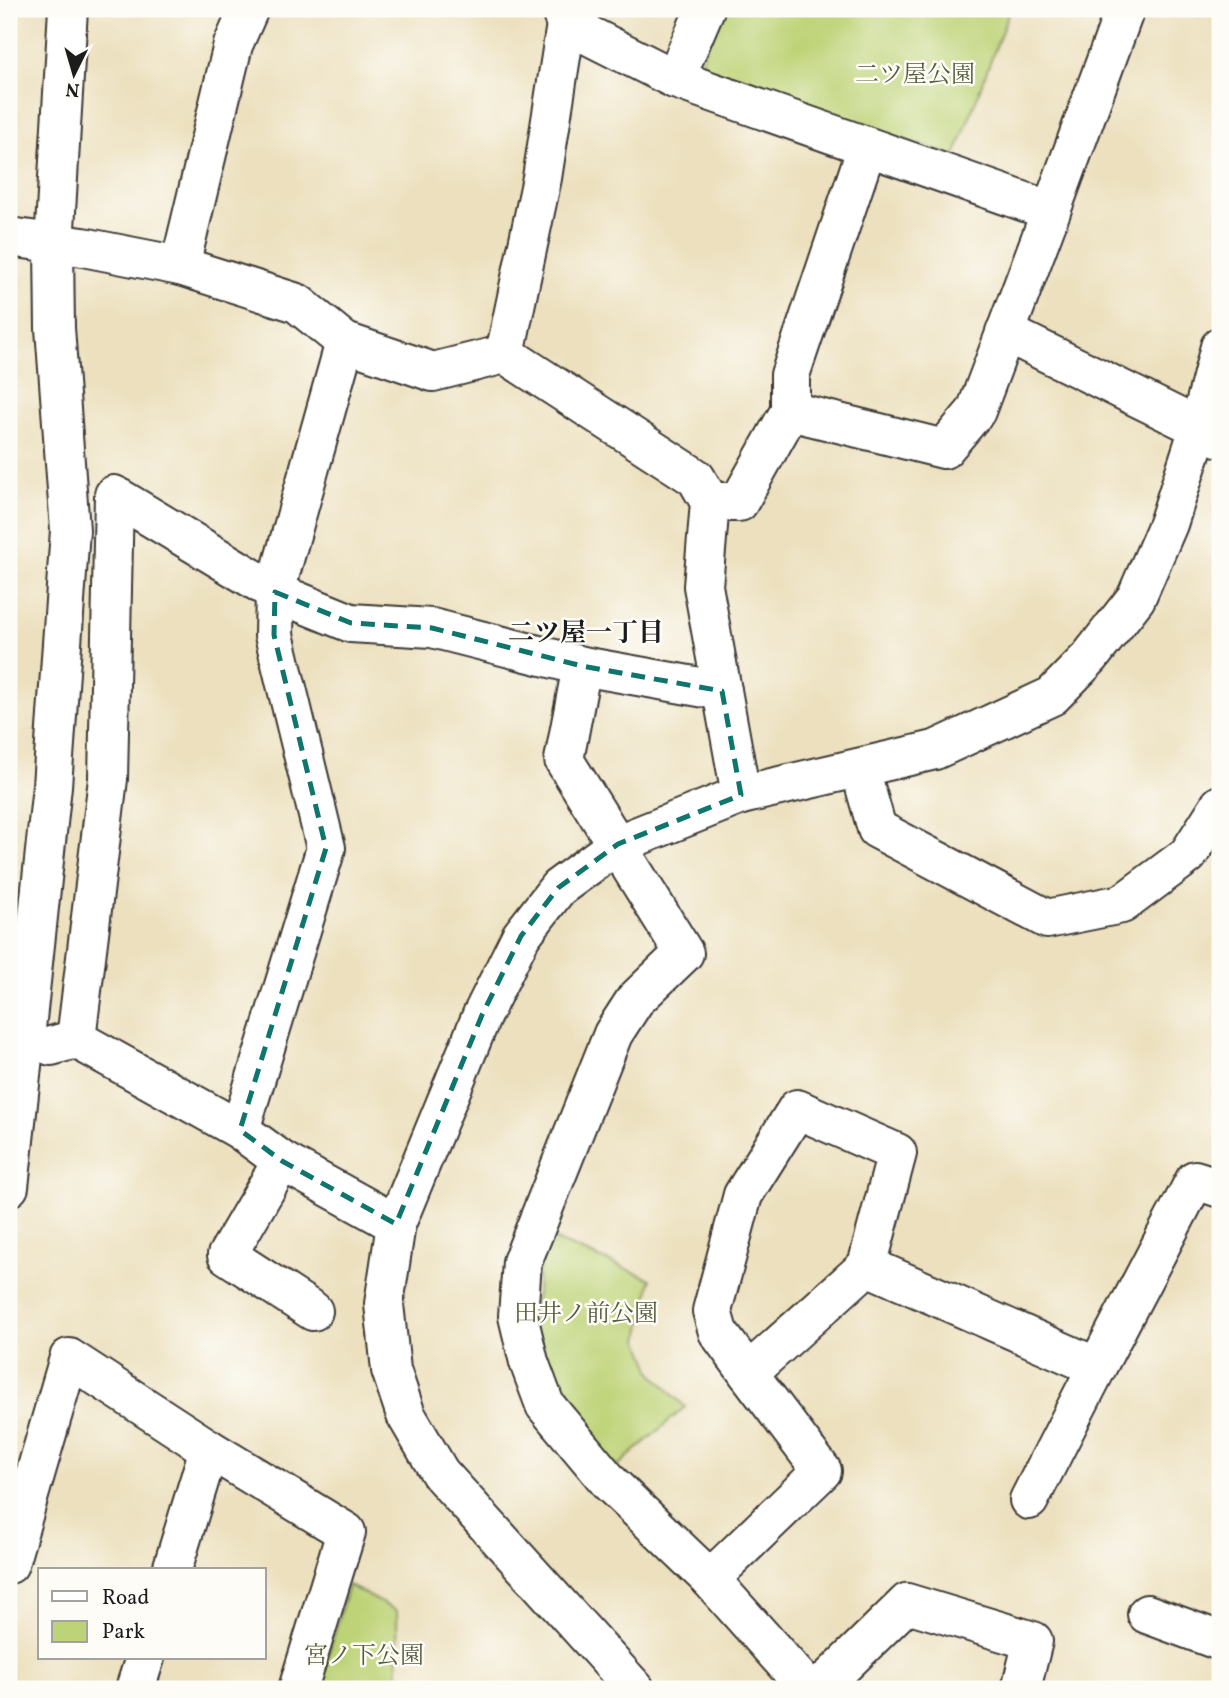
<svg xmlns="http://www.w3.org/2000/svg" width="1229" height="1698" font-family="Vollkorn,'Noto Serif JP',serif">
	<rect width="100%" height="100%" fill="#fdfcf7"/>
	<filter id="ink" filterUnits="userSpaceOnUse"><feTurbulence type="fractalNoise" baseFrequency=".0143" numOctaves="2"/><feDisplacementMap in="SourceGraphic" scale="14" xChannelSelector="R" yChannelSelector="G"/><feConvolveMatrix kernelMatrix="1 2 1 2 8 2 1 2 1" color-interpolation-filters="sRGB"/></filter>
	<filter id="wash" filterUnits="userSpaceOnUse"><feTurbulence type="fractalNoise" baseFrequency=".00686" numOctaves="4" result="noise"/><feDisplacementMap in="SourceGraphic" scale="28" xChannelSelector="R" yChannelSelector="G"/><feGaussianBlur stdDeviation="1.57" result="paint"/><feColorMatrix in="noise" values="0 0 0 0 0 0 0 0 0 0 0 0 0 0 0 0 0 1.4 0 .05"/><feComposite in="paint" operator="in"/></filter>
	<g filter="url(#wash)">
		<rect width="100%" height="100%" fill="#ece0be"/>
		<g fill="#bed377" stroke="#6d784a" stroke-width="2">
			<path d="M 721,9 L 1010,9 L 955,156 L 706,76 L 702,57 Z"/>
			<path d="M 543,1235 L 651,1279 L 639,1339 L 653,1374 L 685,1407 L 612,1471 L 574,1428 L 532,1336 Z"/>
			<path d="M 348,1585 L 397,1611 L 398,1689 L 319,1689 Z"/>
		</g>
	</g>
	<g filter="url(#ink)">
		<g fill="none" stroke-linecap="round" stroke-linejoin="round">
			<defs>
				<g id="minor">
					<path d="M 705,9 L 675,79 L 1051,211 L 1125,9"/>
					<path d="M 566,24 L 675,79"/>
					<path d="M 867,147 L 790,375 L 790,411 L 944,449 L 976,411 L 1051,211"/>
					<path d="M 9,237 L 83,247 L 180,266 L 297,303 L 345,342 L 433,372 L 505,354 L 696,478 L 710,502 L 703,586 L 741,795"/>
					<path d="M 180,266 L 233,45 L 249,9"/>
					<path d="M 1005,332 L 1220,438"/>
					<path d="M 505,354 L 542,178 L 566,24 L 560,9"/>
					<path d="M 710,502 L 739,502 L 790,411"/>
					<path d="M 582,666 L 564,760 L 684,953 L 635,1000 L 613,1034 L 522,1262 L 518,1316 L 529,1362 L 545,1405 L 610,1483 L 710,1579 L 808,1689"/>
					<path d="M 860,769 L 877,829 L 1047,919 L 1122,904 L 1188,855 L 1220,805"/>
					<path d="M 76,1039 L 108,779 L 114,495 L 275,592 L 351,623 L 432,628 L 582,666 L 722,691"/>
					<path d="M 51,1046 L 76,1039 L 240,1130 L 282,1161 L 396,1224"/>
					<path d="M 240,1130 L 326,848 L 274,635 L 275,592 L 345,342"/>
					<path d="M 282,1161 L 227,1255 L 313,1311"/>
					<path d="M 9,1187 L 52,786 L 70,530 L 55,328 L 54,245 L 68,9"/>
					<path d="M 748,1373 L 718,1332 L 712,1311 L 743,1195 L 797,1109 L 897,1153 L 867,1266"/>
					<path d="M 1029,1500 L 1097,1367"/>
					<path d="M 9,1564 L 69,1358 L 209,1449 L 346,1532 L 298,1689"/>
					<path d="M 172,1570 L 209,1449"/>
					<path d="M 710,1579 L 822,1471 L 748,1373 L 867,1266 L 1097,1367 L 1195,1180 L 1220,1188"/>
					<path d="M 1147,1614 L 1220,1641"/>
					<path d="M 135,1689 L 145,1658"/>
					<path d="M 635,1689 L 440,1473 L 406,1415 L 391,1370 L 384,1304 L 396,1224 L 482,1015 L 521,936 L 558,888 L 618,844 L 741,795 L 935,750 L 1052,696 L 1090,657 L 1136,598 L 1168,524 L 1199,428 L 1220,347"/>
					<path d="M 819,1689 L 907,1603 L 1033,1641 L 1021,1689"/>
				</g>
			</defs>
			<use href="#minor" stroke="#3b3934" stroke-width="42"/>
			<use href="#minor" stroke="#fff" stroke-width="38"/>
		</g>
	</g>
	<path fill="none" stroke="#0f766e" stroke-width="5" stroke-dasharray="14 9" stroke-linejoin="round" d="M 275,592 L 351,623 L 432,628 L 582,666 L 722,691 L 741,795 L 618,844 L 558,888 L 521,936 L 482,1015 L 396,1224 L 282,1161 L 240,1130 L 326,848 L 274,635 Z"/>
	<g text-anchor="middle" stroke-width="5" stroke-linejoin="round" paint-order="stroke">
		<g font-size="24" fill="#555c3c" stroke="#fdfcf7">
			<text x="915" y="82">二ツ屋公園</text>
			<text x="586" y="1321">田井ノ前公園</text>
			<text x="364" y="1663">宮ノ下公園</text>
		</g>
		<g font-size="26" font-weight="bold" fill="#1c1c1c" stroke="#fdfcf7">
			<text x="586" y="641">二ツ屋一丁目</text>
		</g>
	</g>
	<rect width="1229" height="1698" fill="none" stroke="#fdfcf7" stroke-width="35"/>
	<rect x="38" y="1568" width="228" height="91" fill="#fdfcf7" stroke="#a3a29f" stroke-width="2"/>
	<rect x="52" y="1591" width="35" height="10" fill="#ffffff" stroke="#a3a29f" stroke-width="2"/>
	<text x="102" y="1604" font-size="21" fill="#1c1c1c">Road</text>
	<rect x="52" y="1621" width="35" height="21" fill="#bed377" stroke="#a3a29f" stroke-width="2"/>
	<text x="102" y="1638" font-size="21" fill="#1c1c1c">Park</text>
	<g transform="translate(74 74) rotate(185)" stroke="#fdfcf7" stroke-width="5" paint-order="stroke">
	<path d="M0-5L12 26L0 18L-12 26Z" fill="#1c1c1c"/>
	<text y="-10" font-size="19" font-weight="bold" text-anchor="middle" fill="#1c1c1c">N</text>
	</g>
</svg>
